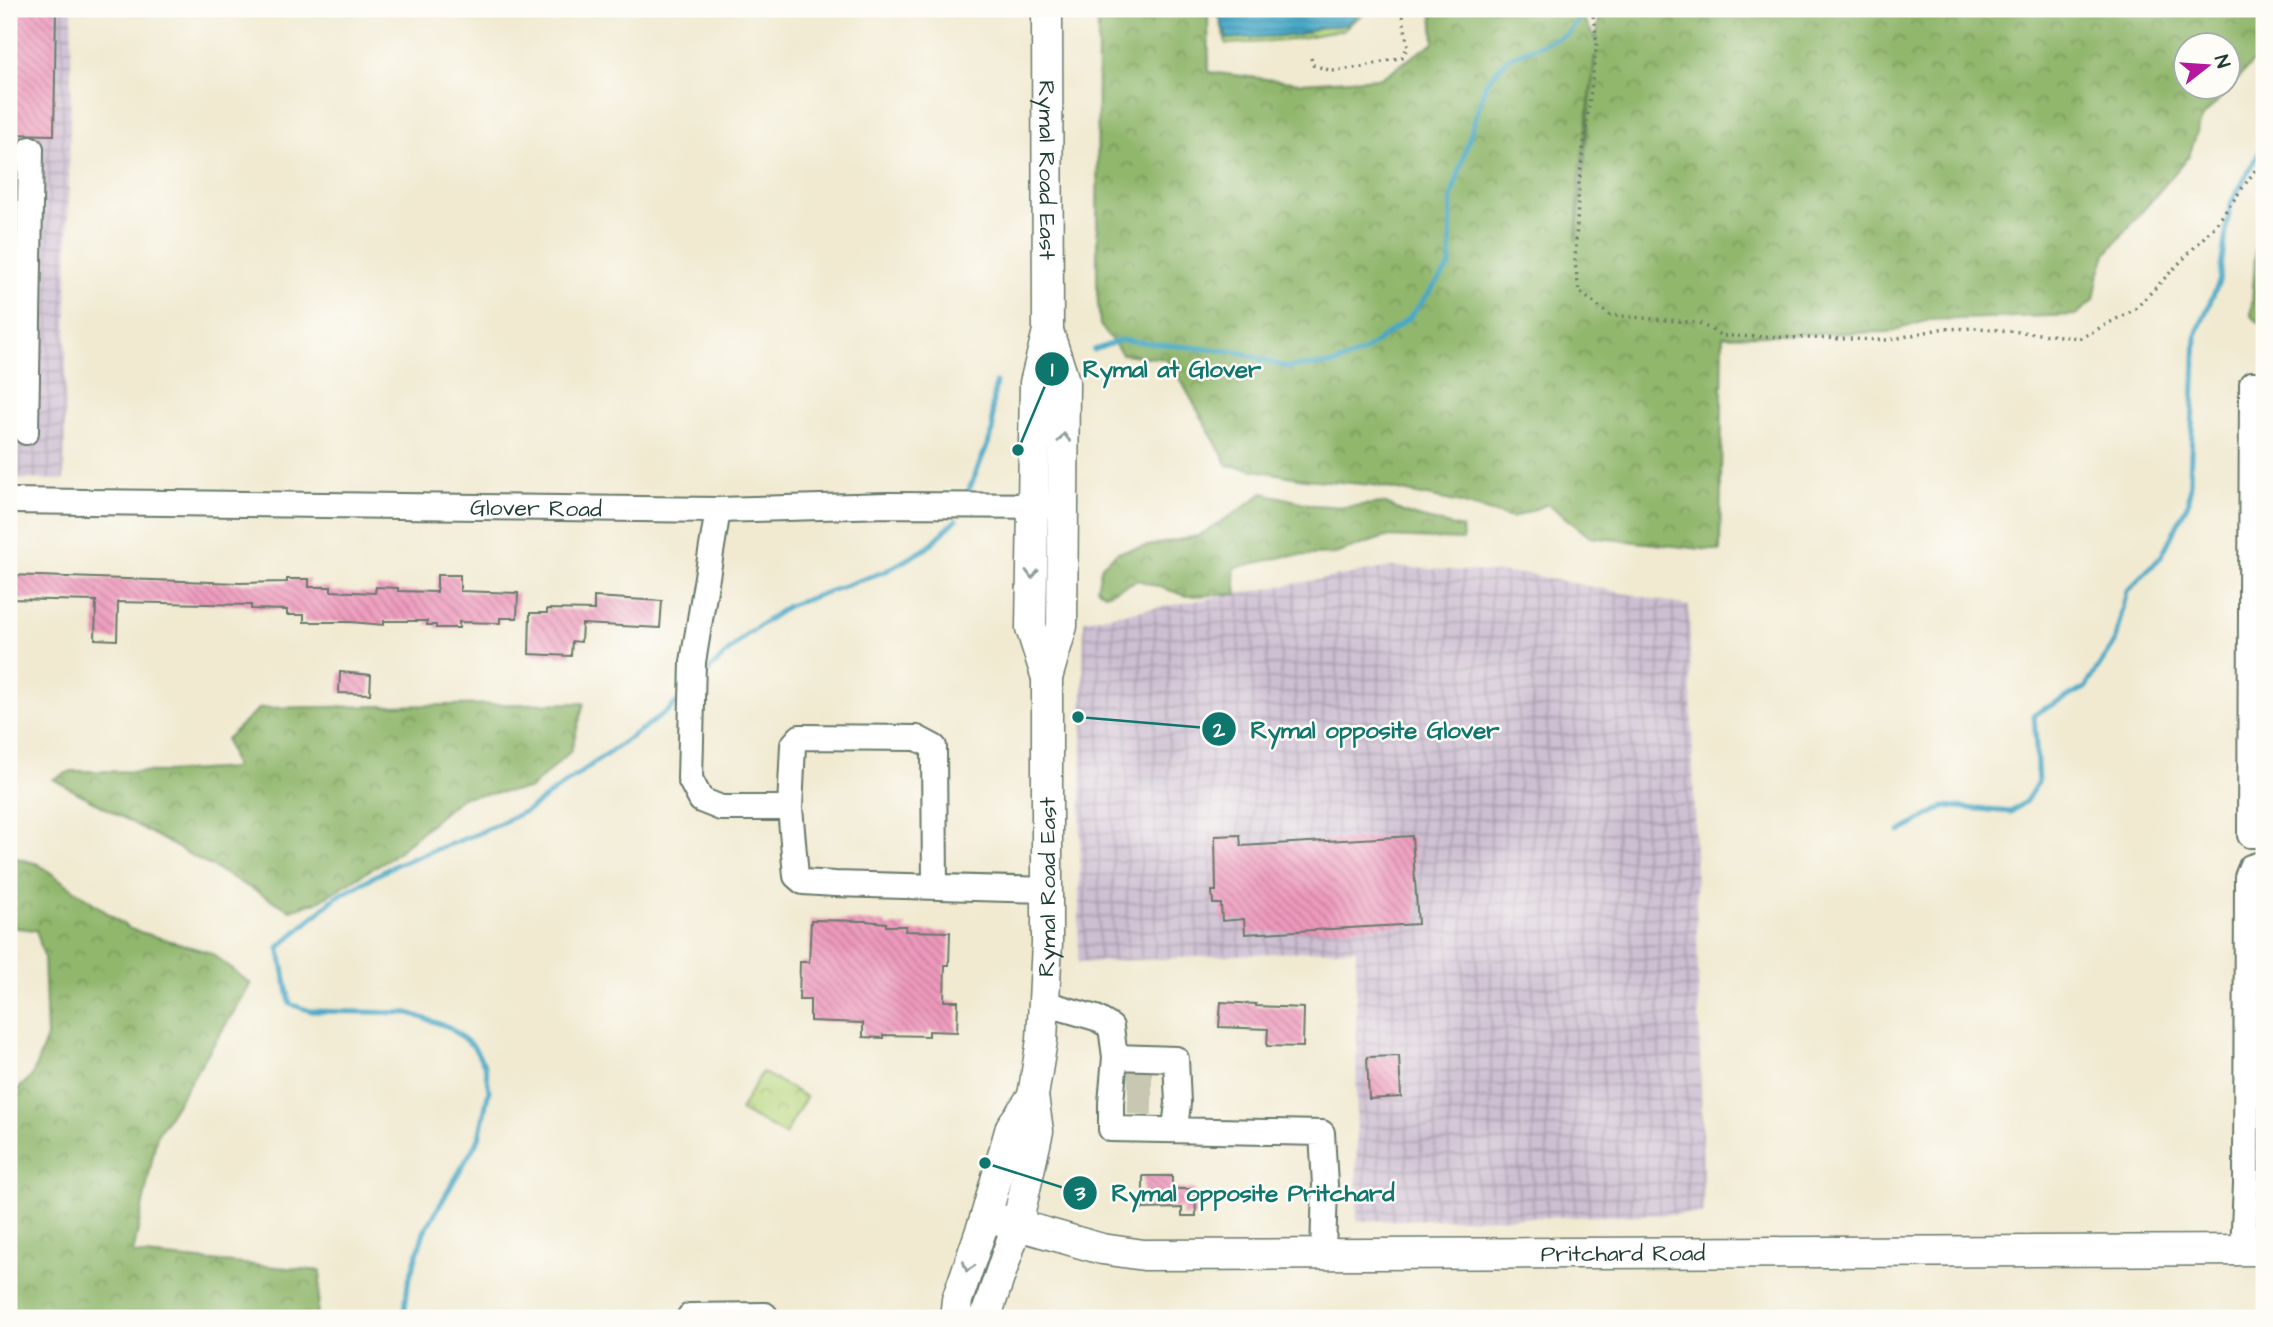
<svg xmlns="http://www.w3.org/2000/svg" width="2273" height="1327" font-family="'Architects Daughter',sans-serif">
	<defs>
		<pattern id="industrial-grid" width="8" height="8" patternUnits="userSpaceOnUse" patternTransform="scale(1.75)"><rect width="8" height="8" fill="#cdbed2"/><path d="M0 4h8M4 0v8" fill="none" stroke="#a69cab"/></pattern>
		<pattern id="forest-crowns" width="20" height="18" patternUnits="userSpaceOnUse" patternTransform="scale(1.75)"><rect width="20" height="18" fill="#91b76d"/><path d="M2 6a3 3 0 1 1 6 0M12 15a3 3 0 1 1 6 0" fill="none" stroke="#76965a"/></pattern>
		<pattern id="wetland-marsh" width="20" height="14" patternUnits="userSpaceOnUse" patternTransform="scale(1.75)"><rect width="20" height="14" fill="#b7d67e"/><path d="M1 5h8M5 5V1M11 12h8M15 12V8" fill="none" stroke="#94af68"/></pattern>
		<pattern id="park-crowns" width="20" height="18" patternUnits="userSpaceOnUse" patternTransform="scale(1.75)"><rect width="20" height="18" fill="#b7d67e"/><path d="M2 6a3 3 0 1 1 6 0M12 15a3 3 0 1 1 6 0" fill="none" stroke="#94af68"/></pattern>
		<pattern id="water-rules" width="6" height="5" patternUnits="userSpaceOnUse" patternTransform="scale(1.75)"><rect width="6" height="5" fill="#47a8c6"/><path d="M0 2.5h6" fill="none" stroke="#3b8aa2"/></pattern>
		<pattern id="building-back-hatch" width="6" height="6" patternUnits="userSpaceOnUse" patternTransform="scale(1.75)"><rect width="6" height="6" fill="#ee99bc"/><path d="M-1 5l2 2M0 0l6 6M5-1l2 2" fill="none" stroke="#c07e9a"/></pattern>
	</defs>
	<rect width="100%" height="100%" fill="#fdfcf7"/>
	<filter id="ink" filterUnits="userSpaceOnUse"><feTurbulence type="fractalNoise" baseFrequency=".0143" numOctaves="2"/><feDisplacementMap in="SourceGraphic" scale="14" xChannelSelector="R" yChannelSelector="G"/><feConvolveMatrix kernelMatrix="1 2 1 2 8 2 1 2 1" color-interpolation-filters="sRGB"/></filter>
	<filter id="wash" filterUnits="userSpaceOnUse"><feTurbulence type="fractalNoise" baseFrequency=".00686" numOctaves="4" result="noise"/><feDisplacementMap in="SourceGraphic" scale="28" xChannelSelector="R" yChannelSelector="G"/><feGaussianBlur stdDeviation="1.57" result="paint"/><feColorMatrix in="noise" values="0 0 0 0 0 0 0 0 0 0 0 0 0 0 0 0 0 1.4 0 .05"/><feComposite in="paint" operator="in"/></filter>
	<g filter="url(#wash)">
		<rect width="100%" height="100%" fill="#f1ead1"/>
		<g fill="url(#industrial-grid)">
			<path d="M 9,9 L 72,9 L 64,480 L 9,479 Z"/>
			<path d="M 1392,567 L 1527,574 L 1689,606 L 1704,1214 L 1357,1221 L 1356,949 L 1078,963 L 1084,620 Z"/>
		</g>
		<g fill="url(#forest-crowns)" stroke="#587a50" stroke-width="2" fill-rule="evenodd">
			<path d="M 1098,9 L 1173,9 L 1185,15 L 1208,15 L 1209,72 L 1300,83 L 1381,78 L 1434,42 L 1432,9 L 1584,9 L 1582,15 L 1596,41 L 1600,9 L 2264,9 L 2264,50 L 2202,118 L 2189,156 L 2106,254 L 2098,278 L 2094,300 L 2076,315 L 1929,320 L 1889,332 L 1723,336 L 1720,551 L 1590,537 L 1548,504 L 1512,518 L 1461,503 L 1373,485 L 1304,479 L 1228,465 L 1183,384 L 1166,359 L 1122,354 L 1100,325 L 1097,292 ZM 2186,46 L 2228,46 L 2228,88 L 2186,88 ZM 1595,55 L 1595,56 L 1576,242 L 1579,183 Z"/>
			<path d="M 2264,220 L 2264,326 L 2251,316 L 2257,229 Z"/>
			<path d="M 1263,493 L 1313,505 L 1345,507 L 1383,503 L 1410,515 L 1462,528 L 1463,540 L 1385,537 L 1335,554 L 1287,556 L 1234,568 L 1237,594 L 1187,596 L 1138,580 L 1105,594 L 1097,588 L 1102,565 L 1118,552 L 1198,536 L 1238,511 Z"/>
			<path d="M 584,703 L 571,751 L 530,789 L 462,797 L 393,856 L 317,902 L 290,910 L 53,779 L 72,771 L 166,772 L 235,768 L 226,739 L 260,708 Z"/>
			<path d="M 9,856 L 38,864 L 130,929 L 211,953 L 251,984 L 157,1135 L 133,1254 L 321,1271 L 317,1318 L 9,1318 L 9,1098 L 32,1076 L 47,1037 L 44,956 L 36,930 L 9,927 Z"/>
		</g>
		<path fill="url(#wetland-marsh)" stroke="#6b8a59" stroke-width="2" d="M 1173,9 L 1369,9 L 1369,10 L 1342,30 L 1284,41 L 1226,44 L 1219,15 L 1185,15 Z"/>
		<path fill="url(#park-crowns)" stroke="#6b8a59" stroke-width="2" d="M 762,1072 L 806,1097 L 785,1135 L 740,1110 Z"/>
		<path fill="url(#water-rules)" stroke="#33727d" stroke-width="2" d="M 1173,9 L 1360,9 L 1356,16 L 1346,25 L 1318,28 L 1297,35 L 1227,39 L 1219,15 L 1185,15 Z"/>
		<g fill="none" stroke-linecap="round" stroke-linejoin="round">
			<g stroke="#47a8c6" stroke-width="5">
				<path d="M 1094,350 L 1121,340 L 1238,352 L 1286,367 L 1335,364 L 1363,352 L 1409,318 L 1450,266 L 1451,198 L 1486,83 L 1508,58 L 1567,34 L 1582,15 L 1583,9"/>
				<path d="M 966,497 L 993,431 L 992,405 L 996,382"/>
				<path d="M 706,673 L 746,635 L 788,606 L 886,571 L 927,548 L 956,520"/>
				<path d="M 1900,832 L 1945,806 L 2011,812 L 2026,801 L 2038,782 L 2034,714 L 2085,688 L 2114,644 L 2127,591 L 2161,557 L 2189,501 L 2196,335 L 2219,282 L 2230,205 L 2264,144"/>
				<path d="M 404,1318 L 408,1283 L 424,1232 L 479,1138 L 489,1090 L 485,1066 L 473,1046 L 449,1027 L 409,1013 L 311,1011 L 290,1004 L 279,947 L 336,897 L 397,864 L 477,834 L 528,810 L 669,710 L 679,700"/>
			</g>
		</g>
		<g id="blocks">
			<g fill="url(#building-back-hatch)">
				<path d="M 9,9 L 56,9 L 54,135 L 9,134 Z"/>
				<path d="M 9,575 L 240,583 L 287,582 L 287,579 L 309,579 L 309,587 L 331,587 L 331,591 L 375,593 L 376,587 L 398,588 L 398,591 L 437,592 L 437,575 L 460,575 L 460,591 L 518,593 L 517,618 L 500,618 L 500,623 L 459,622 L 459,628 L 436,628 L 436,625 L 427,625 L 427,621 L 384,621 L 384,625 L 351,622 L 304,622 L 304,615 L 287,615 L 287,610 L 251,609 L 251,605 L 118,602 L 117,640 L 95,639 L 96,601 L 9,599 Z"/>
				<path d="M 594,597 L 662,601 L 660,628 L 582,624 L 581,642 L 572,641 L 571,656 L 529,654 L 530,613 L 547,613 L 547,609 L 594,610 Z"/>
				<path d="M 340,672 L 371,675 L 370,694 L 339,693 Z"/>
				<path d="M 1240,835 L 1241,846 L 1412,836 L 1418,924 L 1245,934 L 1244,919 L 1222,921 L 1221,904 L 1213,904 L 1212,891 L 1216,891 L 1215,836 Z"/>
				<path d="M 811,920 L 866,921 L 886,923 L 886,926 L 906,926 L 905,931 L 950,932 L 949,965 L 945,965 L 944,1001 L 958,1001 L 957,1032 L 929,1031 L 929,1036 L 883,1035 L 883,1038 L 863,1037 L 863,1023 L 810,1021 L 810,1000 L 799,1000 L 800,962 L 809,962 Z"/>
				<path d="M 1221,1002 L 1256,1004 L 1256,1006 L 1304,1008 L 1303,1047 L 1267,1046 L 1268,1029 L 1219,1027 Z"/>
				<path d="M 1399,1056 L 1401,1097 L 1369,1099 L 1367,1057 Z"/>
				<path d="M 1143,1176 L 1172,1176 L 1172,1189 L 1195,1189 L 1196,1216 L 1182,1216 L 1182,1208 L 1143,1209 Z"/>
			</g>
		</g>
	</g>
	<g filter="url(#ink)">
		<use href="#blocks" fill-opacity="0" stroke="#687a6b" stroke-width="2"/>
		<g fill="none" stroke-linecap="round" stroke-linejoin="round">
			<g stroke="#c7c7b2" stroke-width="24" stroke-dasharray="24 12" stroke-linecap="butt">
				<path d="M 1128,1082 L 1161,1082"/>
				<path d="M 1128,1102 L 1161,1103"/>
			</g>
			<defs>
				<g id="minor">
					<path d="M 2264,384 L 2252,384 L 2250,835 L 2264,835"/>
					<path d="M 26,432 L 31,149"/>
					<path id="s1" d="M 9,501 L 718,510 L 887,505 L 1052,506"/>
					<path d="M 718,510 L 693,662 L 690,779 L 701,800 L 721,808 L 790,808"/>
					<path d="M 935,887 L 934,747 L 917,738 L 800,737 L 793,745 L 790,808 L 796,876 L 803,882 L 835,884 L 1048,890"/>
					<path d="M 1044,1003 L 1096,1018 L 1111,1027 L 1115,1057"/>
					<path d="M 1175,1128 L 1178,1103 L 1176,1059 L 1115,1057 L 1111,1103 L 1111,1129 L 1322,1133 L 1325,1185 L 1323,1254"/>
					<path d="M 2243,1250 L 2246,1184 L 2247,877 L 2251,867 L 2264,863"/>
					<path d="M 690,1316 L 765,1315 L 765,1318"/>
				</g>
				<g id="major">
					<path id="s2" d="M 1047,9 L 1048,331 L 1035,383 L 1031,628 L 1047,678"/>
					<path id="s3" d="M 986,1216 L 1102,1249 L 1144,1255 L 2264,1250"/>
					<path d="M 955,1318 L 957,1300 L 986,1216 L 1011,1127 L 1033,1096"/>
					<path id="s4" d="M 983,1318 L 987,1313 L 1017,1225 L 1038,1131 L 1033,1096 L 1042,1040 L 1047,943 L 1047,678 L 1062,626 L 1064,381 L 1048,331"/>
				</g>
			</defs>
			<use href="#minor" stroke="#687a6b" stroke-width="28"/>
			<use href="#major" stroke="#687a6b" stroke-width="33"/>
			<g stroke="#687a6b" stroke-width="3.5" stroke-dasharray="2 5" stroke-linecap="butt">
				<path d="M 1592,9 L 1597,42 L 1579,183 L 1575,263 L 1579,291 L 1609,315 L 1699,323 L 1722,336 L 1728,336 L 1889,340 L 1940,329 L 1979,328 L 2081,338 L 2135,309 L 2215,226 L 2264,158"/>
				<path d="M 1311,58 L 1313,65 L 1332,71 L 1362,67 L 1402,57 L 1408,47 L 1403,16 L 1405,9"/>
			</g>
			<use href="#minor" stroke="#fff" stroke-width="24"/>
			<use href="#major" stroke="#fff" stroke-width="30"/>
		</g>
		<defs><path id="oneway-chevron" d="M-2-3.5L2.5 0L-2 3.5" fill="none" stroke-width="1.6" stroke-linecap="round" stroke-linejoin="round" transform="scale(1.75)"/></defs>
		<g stroke="#8f9e9a">
			<use href="#oneway-chevron" transform="translate(1064 438) rotate(-90)"/>
			<use href="#oneway-chevron" transform="translate(1032 574) rotate(91)"/>
			<use href="#oneway-chevron" transform="translate(968 1267) rotate(109)"/>
		</g>
	</g>
	<g text-anchor="middle" stroke-width="5" stroke-linejoin="round" paint-order="stroke">
		<g font-size="23" fill="#1f3d34" stroke="#fdfcf7">
			<text dy="8" stroke="none"><textPath href="#s2" startOffset="161">Rymal Road East</textPath></text>
			<text dy="8" stroke="none"><textPath href="#s1" startOffset="527">Glover Road</textPath></text>
			<text dy="8" stroke="none"><textPath href="#s4" startOffset="441">Rymal Road East</textPath></text>
			<text dy="8" stroke="none"><textPath href="#s3" startOffset="642">Pritchard Road</textPath></text>
		</g>
	</g>
	<path fill="none" stroke="#0f766e" stroke-width="2.5" d="M1018 450L1052 369M1078 717L1219 729M985 1163L1080 1193"/>
	<g fill="#0f766e" stroke="#fdfcf7" stroke-width="2.5">
		<circle cx="1018" cy="450" r="7"/>
		<circle cx="1078" cy="717" r="7"/>
		<circle cx="985" cy="1163" r="7"/>
		<circle cx="1052" cy="369" r="18"/>
		<circle cx="1219" cy="729" r="18"/>
		<circle cx="1080" cy="1193" r="18"/>
	</g>
	<g font-size="21" text-anchor="middle" font-weight="bold" fill="#fff">
		<text x="1052" y="376">1</text>
		<text x="1219" y="737">2</text>
		<text x="1080" y="1200">3</text>
	</g>
	<g font-size="24" text-anchor="middle" font-weight="bold" fill="#0f766e" stroke="#fdfcf7" stroke-width="5" stroke-linejoin="round" paint-order="stroke">
		<text x="1172" y="377">Rymal at Glover</text>
		<text x="1375" y="738">Rymal opposite Glover</text>
		<text x="1253" y="1201">Rymal opposite Pritchard</text>
	</g>
	<rect width="2273" height="1327" fill="none" stroke="#fdfcf7" stroke-width="35"/>
	<g transform="translate(2207 66) rotate(73)"><circle r="33" fill="#fdfcf7" stroke="#a4b0a9" stroke-width="2"/>
	<path d="M0-5L12 26L0 18L-12 26Z" fill="#b5179e"/>
	<text y="-10" font-size="19" font-weight="bold" text-anchor="middle" fill="#1f3d34">N</text>
	</g>
</svg>
